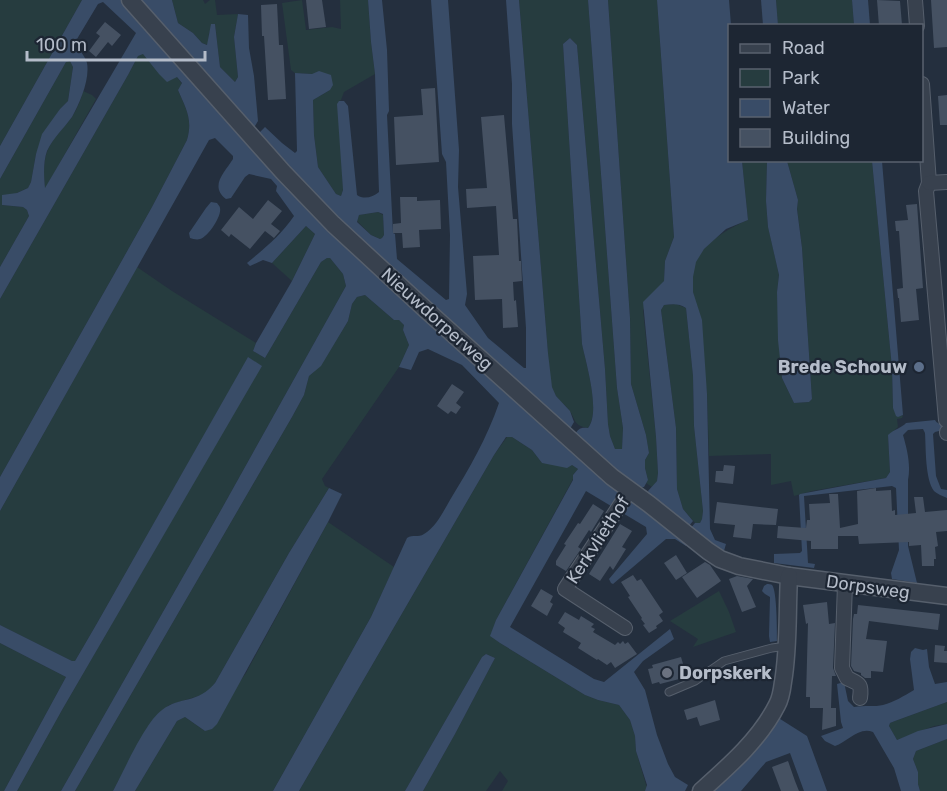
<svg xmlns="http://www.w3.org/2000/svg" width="947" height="791" font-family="Rubik,sans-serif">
	<rect width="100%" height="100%" fill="#242f3e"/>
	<g fill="#263c3f">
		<path d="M 0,0 L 82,0 L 0,146 Z"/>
		<path d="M 172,0 L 203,0 L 205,4 L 210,0 L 215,0 L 217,15 L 238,14 L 234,37 L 238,77 L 235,82 L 220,67 L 215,24 L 209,33 L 208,45 L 202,43 L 193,33 L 178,23 Z"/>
		<path d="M 302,0 L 306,30 L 332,27 L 341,29 L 340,0 L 368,0 L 371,42 L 375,74 L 344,92 L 341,100 L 339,101 L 343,190 L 341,196 L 336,194 L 318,167 L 314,135 L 313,100 L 330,90 L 312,74 L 295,73 L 291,70 L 282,3 Z"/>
		<path d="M 519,0 L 588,0 L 617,388 L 623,428 L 622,449 L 615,449 L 610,436 L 608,424 L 605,369 L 577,45 L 570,38 L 563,44 L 582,344 C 586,363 601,411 588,428 C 573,426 576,419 569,410 C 565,404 559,401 556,396 C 548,384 549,366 548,353 Z"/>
		<path d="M 608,0 L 657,0 L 674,237 L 665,261 L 664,281 L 643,310 L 656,437 L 658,473 L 657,481 L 652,487 L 646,483 L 648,480 L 645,468 L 645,460 L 649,453 L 646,435 L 631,384 L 630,318 Z"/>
		<path d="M 776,0 L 852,0 L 854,25 L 778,25 Z"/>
		<path d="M 143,53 L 146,57 L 177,77 L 182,84 L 178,90 C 186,109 193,119 187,140 L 152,207 L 0,477 L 0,299 L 128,75 L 138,56 Z"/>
		<path d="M 70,61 L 73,67 L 68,101 L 60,109 L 36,154 L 31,182 L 28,188 L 17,193 L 2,205 L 23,207 L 27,210 L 29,216 L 0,267 L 0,179 L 66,62 Z"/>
		<path d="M 83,91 L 92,95 L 96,99 L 45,189 C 44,178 43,162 47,152 C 52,138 64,128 72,117 C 77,109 81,100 83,91 Z"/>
		<path d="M 742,161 L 767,161 L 766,201 L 768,226 L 779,275 L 777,292 L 782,378 L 794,403 L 809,402 L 812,399 L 802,248 L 797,208 L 798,200 L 787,161 L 872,161 L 892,368 L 893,408 L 901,416 L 903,415 L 902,418 L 897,419 L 898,427 L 888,436 L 890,472 L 886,478 L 812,491 L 794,496 L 791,481 L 771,485 L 771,454 L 709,456 L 707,394 L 693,292 C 693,283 692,272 695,263 C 704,242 729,228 748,220 Z"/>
		<path d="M 378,212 L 383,215 L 384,235 L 382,238 L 380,239 L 371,235 L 357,221 L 359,215 Z"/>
		<path d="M 306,226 L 315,234 L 292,281 L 272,263 Z"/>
		<path d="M 327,258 L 330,258 L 343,274 L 346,286 L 221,510 L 61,791 L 17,791 L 62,710 L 261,366 L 248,358 L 96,625 L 75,661 L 72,661 L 0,625 L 0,511 L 137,267 L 172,291 L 256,343 L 253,351 L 265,358 L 321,262 Z"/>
		<path d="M 365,295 L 394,320 L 399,320 L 404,325 L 403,330 L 409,345 L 399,367 L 322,479 L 325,486 L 329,488 L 289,553 L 215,683 L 209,691 L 202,695 L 169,705 L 147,728 L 113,791 L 75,791 L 292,417 L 304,395 L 309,376 L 321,365 L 348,321 L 352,304 L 357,297 Z"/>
		<path d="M 676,304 L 686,308 L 693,376 L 694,426 L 703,511 L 702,519 L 700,523 L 695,523 L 683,509 L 677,489 L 676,428 L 661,310 L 664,305 Z"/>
		<path d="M 507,437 L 512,437 L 532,450 L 542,463 L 572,465 L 578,469 L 573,475 L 573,479 L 496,620 L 491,636 L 500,643 L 585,695 L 598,700 L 619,705 L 630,720 L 635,736 L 636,751 L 647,788 L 645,791 L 502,791 L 508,781 L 500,771 L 486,791 L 423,791 L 455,734 L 495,658 L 486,654 L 482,657 L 405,791 L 299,791 L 494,455 Z"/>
		<path d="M 328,522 L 394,567 L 371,617 L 273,791 L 135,791 L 177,721 L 185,717 L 205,731 L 246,673 Z"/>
		<path d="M 719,591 L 729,612 L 736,632 L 693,647 L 698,639 L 670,621 Z"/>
		<path d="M 0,643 L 66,677 L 4,791 L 0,791 Z"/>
		<path d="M 947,702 L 947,724 L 934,726 L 897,740 L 889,726 L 890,723 L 895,721 Z"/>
		<path d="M 947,739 L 947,791 L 920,791 L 918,784 L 918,772 L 913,759 L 916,751 Z"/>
	</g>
	<g fill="#394c67" fill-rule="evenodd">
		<path d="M 82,0 L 124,0 L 385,280 L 448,342 L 450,341 L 634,501 L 689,543 L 686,546 L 675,539 L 666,539 L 613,584 L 611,583 L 609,579 L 647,534 L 646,527 L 586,491 L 510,627 L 594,679 L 604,682 L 670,629 L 674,639 L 643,661 L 634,672 L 645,690 L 657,735 L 668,764 L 675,777 L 688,785 L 685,791 L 645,791 L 647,785 L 636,751 L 635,736 L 630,720 L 619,705 L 598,700 L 585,695 L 500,643 L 490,636 L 496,620 L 573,480 L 573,475 L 578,469 L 572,465 L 567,468 L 542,463 L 532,450 L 512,437 L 506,437 L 494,455 L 299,791 L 273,791 L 371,617 L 407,538 C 413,534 418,538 424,534 C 436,527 443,512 450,500 C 469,469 487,438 499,403 L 462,365 L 428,349 L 419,352 L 411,370 L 399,367 L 409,345 L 403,330 L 404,325 L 399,320 L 394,320 L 365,295 L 357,297 L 352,304 L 348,321 L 321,366 L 309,376 L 304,395 L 292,417 L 75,791 L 61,791 L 221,510 L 346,286 L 343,274 L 330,258 L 327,258 L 321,262 L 265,358 L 253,351 L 256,343 L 292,281 L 315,234 L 306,226 L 272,263 L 263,260 L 250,266 L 247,263 C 265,248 281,235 294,216 L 276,191 L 277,186 L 271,179 L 249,174 L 245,177 L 231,198 L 226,199 C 209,186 225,172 233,159 L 233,156 L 215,138 L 209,140 L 0,511 L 0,477 L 152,207 L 187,140 C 193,119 186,109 178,90 L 182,83 L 177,77 L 167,82 L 159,74 L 143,54 L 138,56 L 128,75 L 0,299 L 0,267 L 29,216 L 27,210 L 23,207 L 2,205 L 2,195 L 17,193 L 28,188 L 31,182 L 36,154 L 42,134 L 60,109 L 68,101 L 73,67 L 70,61 L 66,62 L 0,179 L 0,146 ZM 103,2 L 136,33 L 45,188 C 44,177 43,162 47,151 C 53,138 64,128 72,117 C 80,103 90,79 87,63 C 85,56 79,49 74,44 L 98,4 Z"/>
		<path d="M 137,0 L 172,0 L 178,23 L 193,33 L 202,43 L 207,45 L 211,24 L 215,24 L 220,67 L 235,82 L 238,77 L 234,37 L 238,14 L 248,15 L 249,48 L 254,76 L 258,121 L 255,126 L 252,126 L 219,91 L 220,88 Z"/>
		<path d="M 368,0 L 382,0 L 387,50 L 389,111 L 387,115 L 393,233 L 395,234 L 397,259 L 446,300 L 449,299 L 450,235 L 446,162 L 442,154 L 431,0 L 448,0 L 459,150 L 458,187 L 467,294 L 465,305 L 488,338 L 524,368 L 526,368 L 526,328 L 512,124 L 512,84 L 506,0 L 519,0 L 548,353 L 552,387 L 556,396 L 570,411 L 574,422 L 570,429 L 461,329 L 431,307 L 334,216 L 259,136 L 260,132 L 265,127 L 282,143 L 295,153 L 297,151 L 295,73 L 312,74 L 319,71 L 331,75 L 333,85 L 330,90 L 313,100 L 314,135 L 318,167 L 336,194 L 341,196 L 343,190 L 337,104 L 339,101 L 344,101 L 348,106 L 357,195 C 364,200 373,197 379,192 L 375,74 L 371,42 ZM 378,212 L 383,214 L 384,235 L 382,238 L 380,239 L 371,235 L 357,222 L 359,215 Z"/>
		<path d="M 588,0 L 608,0 L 630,318 L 631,384 L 646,435 L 649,453 L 645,460 L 645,468 L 648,480 L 644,487 L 639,488 L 574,436 C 578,429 580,427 588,428 C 601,412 586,363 582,344 L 563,44 L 570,38 L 577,45 L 605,369 L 608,424 L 610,436 L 615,449 L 622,449 L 623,428 L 617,388 Z"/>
		<path d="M 657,0 L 729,0 L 731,25 L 730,26 L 730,160 L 742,161 L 748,220 L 726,229 L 704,249 L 696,262 L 693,277 L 693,292 L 702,320 L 707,394 L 710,529 L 715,540 L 726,544 L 724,551 L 699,536 L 690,529 L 695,523 L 700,523 L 702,519 L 703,511 L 694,426 L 693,376 L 686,308 C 679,303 672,304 664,305 L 661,310 L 676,428 L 677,489 L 683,509 L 693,521 L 688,527 L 649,495 L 648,491 L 657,481 L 658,473 L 656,437 L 643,302 L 664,281 L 665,261 L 674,237 Z"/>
		<path d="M 761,0 L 776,0 L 778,25 L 763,25 Z"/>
		<path d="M 852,0 L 868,0 L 870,25 L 854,25 Z"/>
		<path d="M 767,161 L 787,161 L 798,200 L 797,209 L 802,248 L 812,399 L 809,402 L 794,403 L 782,378 L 778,340 L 777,292 L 779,275 L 768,227 L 766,201 Z"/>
		<path d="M 872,161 L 882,161 L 903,415 L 898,417 L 896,416 L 893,408 L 892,368 Z"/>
		<path d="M 211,202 L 217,203 C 218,205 220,206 220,208 C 222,216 208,237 200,239 C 197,240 193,239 190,238 L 189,233 L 206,208 Z"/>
		<path d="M 248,357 L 262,366 L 62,710 L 17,791 L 4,791 L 66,677 L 0,643 L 0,625 L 72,661 L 75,661 L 96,625 Z"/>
		<path d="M 935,420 C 938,425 942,424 947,424 L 943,430 L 935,432 L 933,434 L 936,476 L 941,489 L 947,490 L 947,498 C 943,496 937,494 934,491 C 925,479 926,448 925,433 L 923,429 L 908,430 L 903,435 C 907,449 911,465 908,480 L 908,546 L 917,583 L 892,579 L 891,573 L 899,550 L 896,488 L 892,486 L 804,496 L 808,563 L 815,564 L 814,568 L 774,563 L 774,554 L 800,553 L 802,551 L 799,495 L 800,494 L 886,478 L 890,472 L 888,435 C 893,430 903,427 906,423 Z"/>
		<path d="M 329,488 L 342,494 L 328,522 L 217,724 L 212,729 L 205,731 L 185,717 L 177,721 L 135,791 L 113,791 C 124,771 145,722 162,710 C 180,696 198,704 215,683 L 289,553 Z"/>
		<path d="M 767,584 C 769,584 771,584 772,585 C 777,590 777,632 777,641 L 770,642 L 769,636 L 770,597 L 765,594 L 762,591 L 764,586 Z"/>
		<path d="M 915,648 L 923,650 L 927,649 L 929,667 L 935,684 L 947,682 L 947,702 L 895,721 L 890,723 L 889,726 L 897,740 L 918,731 L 947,724 L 947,739 L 916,751 L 913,759 L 918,772 L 918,784 L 920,791 L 901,791 L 894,768 L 873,732 C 859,726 847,742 835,746 L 825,741 L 821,736 L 843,728 L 841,722 L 837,684 L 844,682 L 848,701 L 854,707 C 865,705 875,707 883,705 C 894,702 904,696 914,690 L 910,659 L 911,652 Z"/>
		<path d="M 486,654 L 495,658 L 455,734 L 423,791 L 405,791 L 482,657 Z"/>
		<path d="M 777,717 L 807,736 L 827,791 L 804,791 L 790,753 L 766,762 L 741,791 L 711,791 Z"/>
	</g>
	<g fill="#455162">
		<path d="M 306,0 L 322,0 L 326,27 L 309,29 Z"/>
		<path d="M 877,0 L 900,1 L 902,25 L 879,26 Z"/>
		<path d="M 931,0 L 947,0 L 947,47 L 934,48 Z"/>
		<path d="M 277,4 L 279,45 L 283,45 L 286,99 L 268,100 L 264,36 L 262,36 L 261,5 Z"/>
		<path d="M 105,22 L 121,35 L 112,46 L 108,42 L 96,57 L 89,51 L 100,36 L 96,33 Z"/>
		<path d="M 435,88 L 439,162 L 396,165 L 394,117 L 423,115 L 421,89 Z"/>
		<path d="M 947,95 L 947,125 L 940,125 L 938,96 Z"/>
		<path d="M 504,115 L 513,219 L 517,219 L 519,261 L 521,261 L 522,281 L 513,282 L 514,301 L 516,300 L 518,327 L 503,328 L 502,299 L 475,300 L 473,256 L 499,255 L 496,206 L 467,208 L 466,189 L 487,188 L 481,117 Z"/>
		<path d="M 400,197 L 417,197 L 417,201 L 440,200 L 441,229 L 419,230 L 420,247 L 403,248 L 402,233 L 393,233 L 393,224 L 401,223 Z"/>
		<path d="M 268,200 L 282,211 L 271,224 L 280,231 L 274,238 L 265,231 L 250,249 L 231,234 L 229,237 L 221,230 L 239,207 L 253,219 Z"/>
		<path d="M 917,204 L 923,288 L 916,289 L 919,320 L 901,322 L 899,298 L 898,298 L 897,289 L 903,288 L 899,231 L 896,231 L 895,221 L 908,220 L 906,205 Z"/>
		<path d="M 452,384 L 464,392 L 456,403 L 461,407 L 456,414 L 451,411 L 448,414 L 437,406 Z"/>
		<path d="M 724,465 L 735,466 L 733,484 L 715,482 L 716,471 L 723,471 Z"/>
		<path d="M 876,488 L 876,491 L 891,490 L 892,511 L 895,510 L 895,515 L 916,513 L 914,497 L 923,497 L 925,512 L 947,510 L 947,531 L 936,532 L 938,546 L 935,547 L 936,559 L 934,559 L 934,566 L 922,566 L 921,545 L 909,546 L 909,542 L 859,544 L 858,536 L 838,536 L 838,549 L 811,549 L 811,541 L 777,538 L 778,526 L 806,528 L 807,520 L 810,520 L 809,504 L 830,503 L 829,494 L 838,494 L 840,528 L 858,524 L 857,491 Z"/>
		<path d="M 717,502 L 778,509 L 776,525 L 753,524 L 751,539 L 733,537 L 735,525 L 714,523 Z"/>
		<path d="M 593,504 L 604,511 L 591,532 L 589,530 L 578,547 L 581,549 L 566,571 L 556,565 L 556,561 L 566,545 L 564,544 L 578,523 L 580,524 Z"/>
		<path d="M 620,524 L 632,531 L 622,547 L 626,549 L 613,570 L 610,566 L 600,581 L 589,574 Z"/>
		<path d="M 676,555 L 687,573 L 676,580 L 664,563 Z"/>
		<path d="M 705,562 L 710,565 L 721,581 L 697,598 L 682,577 Z"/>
		<path d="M 633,575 L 637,581 L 641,579 L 663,612 L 659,615 L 663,621 L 656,626 L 657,628 L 649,633 L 643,625 L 645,624 L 641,619 L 642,618 L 628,597 L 630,596 L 621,582 Z"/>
		<path d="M 737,576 L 753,579 L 747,586 L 756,607 L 742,612 L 729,579 Z"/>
		<path d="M 541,589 L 553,596 L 550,602 L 553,604 L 547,616 L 531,606 Z"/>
		<path d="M 827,602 L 829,624 L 835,623 L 833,668 L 836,676 L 832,676 L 831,708 L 836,708 L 836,726 L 822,730 L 823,708 L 810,708 L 810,697 L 806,697 L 808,623 L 806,624 L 803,605 Z"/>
		<path d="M 858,605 L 940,614 L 938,630 L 869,621 L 866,639 L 887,641 L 883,672 L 871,671 L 871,678 L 865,678 L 861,675 L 861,673 L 854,671 L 851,666 L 853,619 L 854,614 L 857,614 Z"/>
		<path d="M 565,612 L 579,620 L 581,616 L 594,624 L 591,627 L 595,629 L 593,632 L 615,645 L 618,642 L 620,644 L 623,641 L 625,644 L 628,642 L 637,654 L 615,668 L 611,662 L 607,665 L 598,659 L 597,660 L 578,648 L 581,643 L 563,632 L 565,628 L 558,623 Z"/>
		<path d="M 935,645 L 945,646 L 944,651 L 947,651 L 947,663 L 934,662 Z"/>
		<path d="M 681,657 L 687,677 L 660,684 L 659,682 L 652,684 L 648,669 L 653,668 L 652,665 Z"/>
		<path d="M 715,700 L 720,720 L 700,726 L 697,717 L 687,720 L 684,710 Z"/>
		<path d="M 788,761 L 795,781 L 799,791 L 781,791 L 772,767 Z"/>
	</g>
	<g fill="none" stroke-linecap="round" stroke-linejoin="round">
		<defs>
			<path id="service" d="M 669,692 L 695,681 L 724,661 L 772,648 L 787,646"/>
			<g id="minor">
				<path d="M 915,0 L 917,26"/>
				<path d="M 922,84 L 929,183 L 926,191 L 946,420"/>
				<path d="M 929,183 L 947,182"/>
				<path d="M 947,432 L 947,433"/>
				<path d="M 845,584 L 842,668 L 847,678 C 859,684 862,683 860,698"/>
				<path d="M 625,628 L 565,589 L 630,490"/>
			</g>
			<g id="tertiary">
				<path d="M 130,0 L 283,172 L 333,224 L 424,308 L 612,477 L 649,504 L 708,551 L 720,559 L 739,566 L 789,576 L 947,596"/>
				<path d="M 701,791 C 729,766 760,739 777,705 C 781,698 782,690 783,682 C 789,647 787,612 789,576"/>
			</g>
		</defs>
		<use href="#service" stroke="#565f6c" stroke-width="9"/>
		<use href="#minor" stroke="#565f6c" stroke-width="16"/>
		<use href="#tertiary" stroke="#565f6c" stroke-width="19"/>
		<use href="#service" stroke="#38414e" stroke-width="7"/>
		<use href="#minor" stroke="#38414e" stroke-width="14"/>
		<use href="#tertiary" stroke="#38414e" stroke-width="16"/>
	</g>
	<circle fill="#5c6f8a" stroke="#1d2633" stroke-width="2" cx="919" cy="367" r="6"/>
	<circle fill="#6b7280" stroke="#1d2633" stroke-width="2" cx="667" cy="673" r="6"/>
	<g text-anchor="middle" stroke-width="4.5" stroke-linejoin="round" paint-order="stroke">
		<g font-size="18" fill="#b4bcc9" stroke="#1d2633">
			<text transform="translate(437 319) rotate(42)" y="6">Nieuwdorperweg</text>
			<text transform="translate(598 540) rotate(-57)" y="6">Kerkvliethof</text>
			<text transform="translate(868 587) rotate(8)" y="6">Dorpsweg</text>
		</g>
		<g font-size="18" font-weight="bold" fill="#b4bcc9" stroke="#1d2633" text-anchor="end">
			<text x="907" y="373">Brede Schouw</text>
			<text x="679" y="679" text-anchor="start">Dorpskerk</text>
		</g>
	</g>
	<rect x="728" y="24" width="195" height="138" fill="#1d2633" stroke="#59626f" stroke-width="1.5"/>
	<rect x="740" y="44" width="30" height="9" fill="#38414e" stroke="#59626f" stroke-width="1.5"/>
	<text x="782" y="54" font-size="18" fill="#b4bcc9">Road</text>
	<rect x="740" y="69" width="30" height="18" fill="#263c3f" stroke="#59626f" stroke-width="1.5"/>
	<text x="782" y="84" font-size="18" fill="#b4bcc9">Park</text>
	<rect x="740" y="99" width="30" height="18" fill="#394c67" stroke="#59626f" stroke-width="1.5"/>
	<text x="782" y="114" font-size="18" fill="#b4bcc9">Water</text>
	<rect x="740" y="129" width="30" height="18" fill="#455162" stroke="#59626f" stroke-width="1.5"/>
	<text x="782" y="144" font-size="18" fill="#b4bcc9">Building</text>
	<path d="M27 51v9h178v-9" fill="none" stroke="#b4bcc9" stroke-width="3"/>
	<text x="36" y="51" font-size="18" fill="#b4bcc9" stroke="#1d2633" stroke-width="4.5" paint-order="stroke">100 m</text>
</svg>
